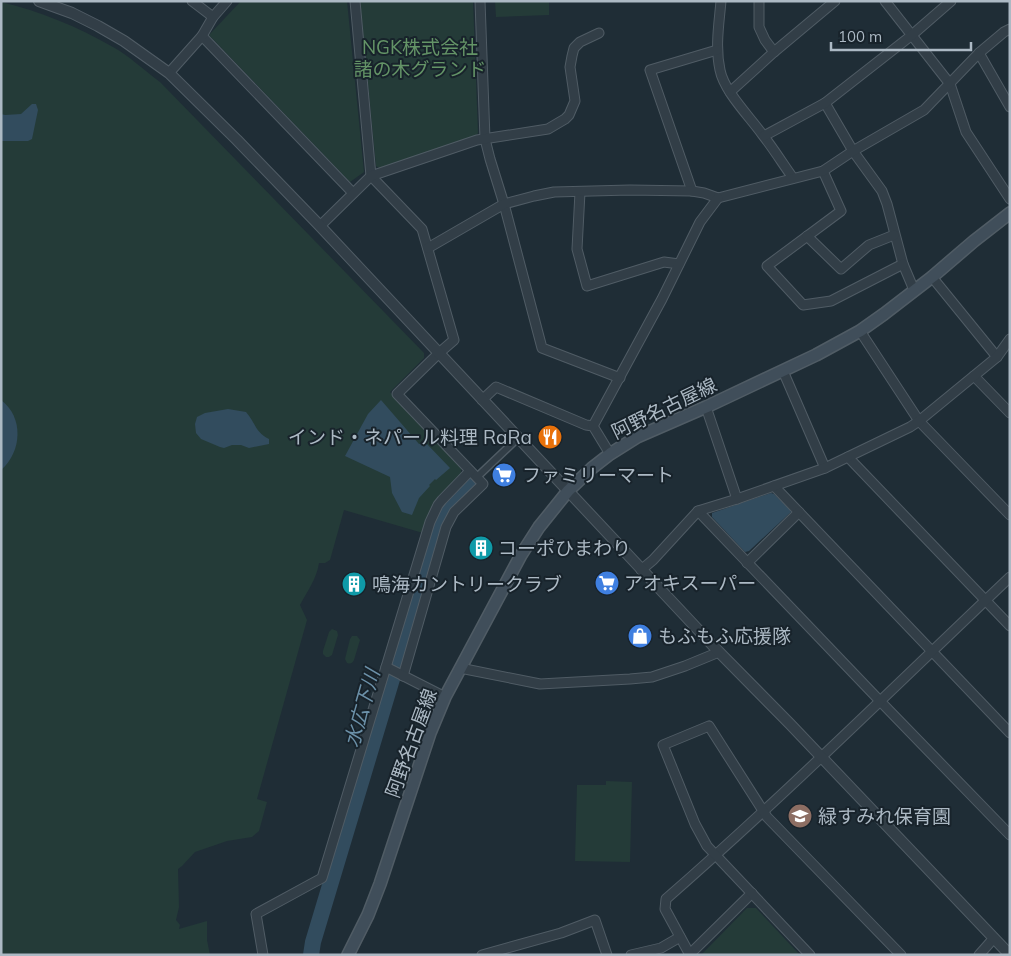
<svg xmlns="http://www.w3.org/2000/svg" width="1011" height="956" font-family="Mulish,'Noto Sans JP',sans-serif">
	<rect width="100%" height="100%" fill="#1f2d36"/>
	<g fill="#243b38">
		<path d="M 241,1 L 347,1 L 364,172 L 350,182 L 209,35 Z"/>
		<path d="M 360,1 L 473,1 L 478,133 L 474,138 L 381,169 L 376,166 Z"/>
		<path d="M 495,1 L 549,1 L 549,15 L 496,17 Z"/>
		<path d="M 1,2 C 40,11 78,27 113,47 C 129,56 144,70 160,82 L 424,353 L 424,358 L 390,392 L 461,468 L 461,473 L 439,498 L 423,533 L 344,510 L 330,560 L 325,563 L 319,563 C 317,578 307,592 300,605 L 307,620 L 257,799 L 267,802 L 259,831 L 252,837 L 227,841 L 195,852 L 182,866 L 178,869 L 179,907 L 176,920 L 180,925 L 179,929 L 207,921 L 207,940 L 210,955 L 1,955 Z"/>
		<path d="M 332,629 L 337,631 L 338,635 L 332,655 L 329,657 L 326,657 L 323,654 L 323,651 L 329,632 Z"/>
		<path d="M 352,636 L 357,636 L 360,640 L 354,660 C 352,664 350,664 347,663 L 345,659 L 350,639 Z"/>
		<path d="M 606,781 L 632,782 L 630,862 L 575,861 L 577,785 L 606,785 Z"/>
		<path d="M 747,908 L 756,908 L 800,955 L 701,955 Z"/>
	</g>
	<g fill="#324c5e">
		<path d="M 32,104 L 36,104 L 38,110 L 32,139 L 28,141 L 1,141 L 1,114 L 5,115 L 21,114 Z"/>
		<path d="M 1,400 C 24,417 22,452 1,470 Z"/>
		<path d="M 381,400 L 419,444 L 426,443 L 450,468 L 436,480 L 435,479 L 429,485 L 430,486 L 419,498 L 412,515 L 402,512 L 392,493 L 390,477 L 345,456 L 368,414 Z"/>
		<path d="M 228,409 L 246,412 C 255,422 255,432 269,439 L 269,444 L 249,448 L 241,445 L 232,445 L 224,448 L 220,447 L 201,439 L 196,433 L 195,424 L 197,417 L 205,413 Z"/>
		<path d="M 771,493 L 774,494 L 790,510 L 791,512 L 749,551 L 745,552 L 712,517 L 712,513 Z"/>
	</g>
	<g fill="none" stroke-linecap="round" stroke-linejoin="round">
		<path stroke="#324c5e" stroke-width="16" d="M 311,955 L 313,942 L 438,526 L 446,507 L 470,483"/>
		<defs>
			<path id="pedestrian" d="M 477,477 L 518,438"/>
			<g id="minor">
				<path d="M 192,1 L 213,17"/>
				<path d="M 355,1 L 371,176 L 422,229 L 454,340 L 439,353 L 397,394 L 483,484 L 454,512 L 446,527 L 403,676"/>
				<path d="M 480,1 L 485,139 L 490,159 L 504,204 L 542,348 L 620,378"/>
				<path d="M 721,1 C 719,24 715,47 720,70 C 724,91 749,116 762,134 C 773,148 783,164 793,178"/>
				<path d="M 759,1 L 759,27 L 765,40 L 774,52"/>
				<path d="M 885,1 L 950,84 L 966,132 L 1010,199"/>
				<path d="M 202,36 L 353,193"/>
				<path d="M 979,53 L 1010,107"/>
				<path d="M 169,73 L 202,36 L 213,17 L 227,1"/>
				<path d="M 730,92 L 774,52 L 835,1"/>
				<path d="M 825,103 L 853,151 L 882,191 L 887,204 L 903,264 L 914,290"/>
				<path d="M 764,136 L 825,103 L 912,35 L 951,1"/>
				<path d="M 823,171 L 841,211 L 767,266 L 803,305 L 831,301 L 903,264"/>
				<path d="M 692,191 L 650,70 L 717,50"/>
				<path d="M 580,192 L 577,249 L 587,286 L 664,262 L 679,264"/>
				<path d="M 320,226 L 371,176 L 477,140 L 548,129 L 565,119 L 569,115 L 575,101 L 570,67 L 572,56 L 574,48 L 580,42 L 599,33"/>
				<path d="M 807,236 L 841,269 L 869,245 L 894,235"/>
				<path d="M 428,248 L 504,204 L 534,196 L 554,192 L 630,190 L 692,191 L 704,193 L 718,198 L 823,171 L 853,151 L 924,110 L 979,53 L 1004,32 L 1010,29"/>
				<path d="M 932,277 L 997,357"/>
				<path d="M 860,331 L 919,421 L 1010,515"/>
				<path d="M 783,371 L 825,468"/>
				<path d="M 974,376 L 1010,413"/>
				<path d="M 482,400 L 496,387 L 586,425 L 593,426 L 610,454"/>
				<path d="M 706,407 L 737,499"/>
				<path d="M 593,426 L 662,299 L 700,222 L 718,198"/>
				<path d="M 848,457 L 1010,626"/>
				<path d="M 774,486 L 1010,733"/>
				<path d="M 698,511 L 880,701 L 1010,835"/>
				<path d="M 747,563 L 799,512"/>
				<path d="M 641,570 L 653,560 L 698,511 L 737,499 L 825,468 L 910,427 L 919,421 L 997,357 L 1010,339"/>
				<path d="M 386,667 L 445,697"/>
				<path d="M 460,668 L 540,684 L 630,679 L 652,677 L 685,666 L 719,652"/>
				<path d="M 690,954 L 752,893"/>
				<path d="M 263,955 L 256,914 L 322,878 L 430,522 L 438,505 L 442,500 L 470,471"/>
				<path d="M 482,955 L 561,933 L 595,920 L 607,955"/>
				<path d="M 631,955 L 661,948 L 680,937"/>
				<path d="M 690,955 L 665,909 L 666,899 C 784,796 896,685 1010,577"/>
				<path d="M 810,955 L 707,846 L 695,824 L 663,745 L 709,726 L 767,817 L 901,955"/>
				<path d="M 979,955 L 994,938"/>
			</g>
			<path id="tertiary" d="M 39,1 L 72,13 L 98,26 L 124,41 L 169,73 L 237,140 L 320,226 L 719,652 L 790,724 L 1010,955"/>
			<path id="secondary" d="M 348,955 L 368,915 L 380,884 L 430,733 L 445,697 L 521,555 L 539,527 L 568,491 L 592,468 L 610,454 L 637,437 L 706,407 L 816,355 L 860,331 L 884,314 L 932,277 L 974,241 L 1010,213"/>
		</defs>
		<use href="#pedestrian" stroke="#505c65" stroke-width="9"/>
		<use href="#minor" stroke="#505c65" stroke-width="11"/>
		<use href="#tertiary" stroke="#505c65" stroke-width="12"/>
		<use href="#secondary" stroke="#505c65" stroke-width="14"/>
		<use href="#pedestrian" stroke="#323e47" stroke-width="6"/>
		<use href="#minor" stroke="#323e47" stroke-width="9"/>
		<use href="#tertiary" stroke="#323e47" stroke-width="10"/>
		<use href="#secondary" stroke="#404e5a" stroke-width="11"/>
	</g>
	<defs>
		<symbol id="restaurant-disc" viewBox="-11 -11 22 22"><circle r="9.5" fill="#e8710a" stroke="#18232b"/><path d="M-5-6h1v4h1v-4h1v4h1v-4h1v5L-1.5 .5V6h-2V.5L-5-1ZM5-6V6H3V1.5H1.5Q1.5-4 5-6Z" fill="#fff"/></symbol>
		<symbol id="supermarket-disc" viewBox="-11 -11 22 22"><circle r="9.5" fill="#3f7fe0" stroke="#18232b"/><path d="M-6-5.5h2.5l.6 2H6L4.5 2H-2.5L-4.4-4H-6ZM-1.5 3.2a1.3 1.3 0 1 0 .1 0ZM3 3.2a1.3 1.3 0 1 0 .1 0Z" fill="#fff"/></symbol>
		<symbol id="building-disc" viewBox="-11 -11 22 22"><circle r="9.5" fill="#0f9aa8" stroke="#18232b"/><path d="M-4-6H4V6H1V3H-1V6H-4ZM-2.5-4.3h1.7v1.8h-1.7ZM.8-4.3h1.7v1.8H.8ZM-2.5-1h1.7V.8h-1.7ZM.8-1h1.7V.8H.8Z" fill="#fff"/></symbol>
		<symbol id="shop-disc" viewBox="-11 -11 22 22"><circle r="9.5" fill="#3f7fe0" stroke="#18232b"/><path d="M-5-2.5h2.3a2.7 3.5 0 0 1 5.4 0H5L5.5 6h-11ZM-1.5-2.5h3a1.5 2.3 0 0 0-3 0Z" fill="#fff"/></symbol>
		<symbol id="school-disc" viewBox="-11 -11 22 22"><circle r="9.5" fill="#8d6e63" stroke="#18232b"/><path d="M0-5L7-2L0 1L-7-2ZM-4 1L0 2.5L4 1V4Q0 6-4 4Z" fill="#fff"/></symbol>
	</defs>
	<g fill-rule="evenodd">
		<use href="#restaurant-disc" x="536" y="423" width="28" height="28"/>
		<use href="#supermarket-disc" x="490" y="461" width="28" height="28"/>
		<use href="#building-disc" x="467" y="534" width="28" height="28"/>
		<use href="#supermarket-disc" x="593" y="569" width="28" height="28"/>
		<use href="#building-disc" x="340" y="570" width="28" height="28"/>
		<use href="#shop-disc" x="626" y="622" width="28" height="28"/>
		<use href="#school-disc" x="786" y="802" width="28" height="28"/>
	</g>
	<g text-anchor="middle" stroke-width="4" stroke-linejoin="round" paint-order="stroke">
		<g font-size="19" fill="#649467" stroke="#18232b">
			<text x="420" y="54">NGK株式会社<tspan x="420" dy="22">諸の木グランド</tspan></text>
		</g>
		<g font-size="19" fill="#acb9c4" stroke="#18232b">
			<text transform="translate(664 408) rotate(-26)" y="7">阿野名古屋線</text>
			<text transform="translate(411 743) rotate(-70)" y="7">阿野名古屋線</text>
		</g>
		<g font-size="19" fill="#acb9c4" stroke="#18232b" text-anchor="start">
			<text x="532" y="444" text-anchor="end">インド・ネパール料理 RaRa</text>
			<text x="522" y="482">ファミリーマート</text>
			<text x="498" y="555">コーポひまわり</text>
			<text x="624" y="590">アオキスーパー</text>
			<text x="372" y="591">鳴海カントリークラブ</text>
			<text x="658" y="643">もふもふ応援隊</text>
			<text x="818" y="823">緑すみれ保育園</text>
		</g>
		<g font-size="20" font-style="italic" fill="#6c91a9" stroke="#18232b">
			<text transform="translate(362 708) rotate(-74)" y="7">水広下川</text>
		</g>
	</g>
	<rect width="1011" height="956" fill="none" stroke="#acb9c4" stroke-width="5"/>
	<path d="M831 42v8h140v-8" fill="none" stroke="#acb9c4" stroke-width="2.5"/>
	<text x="838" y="42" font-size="15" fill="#acb9c4" stroke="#18232b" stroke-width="4" paint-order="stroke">100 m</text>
</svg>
